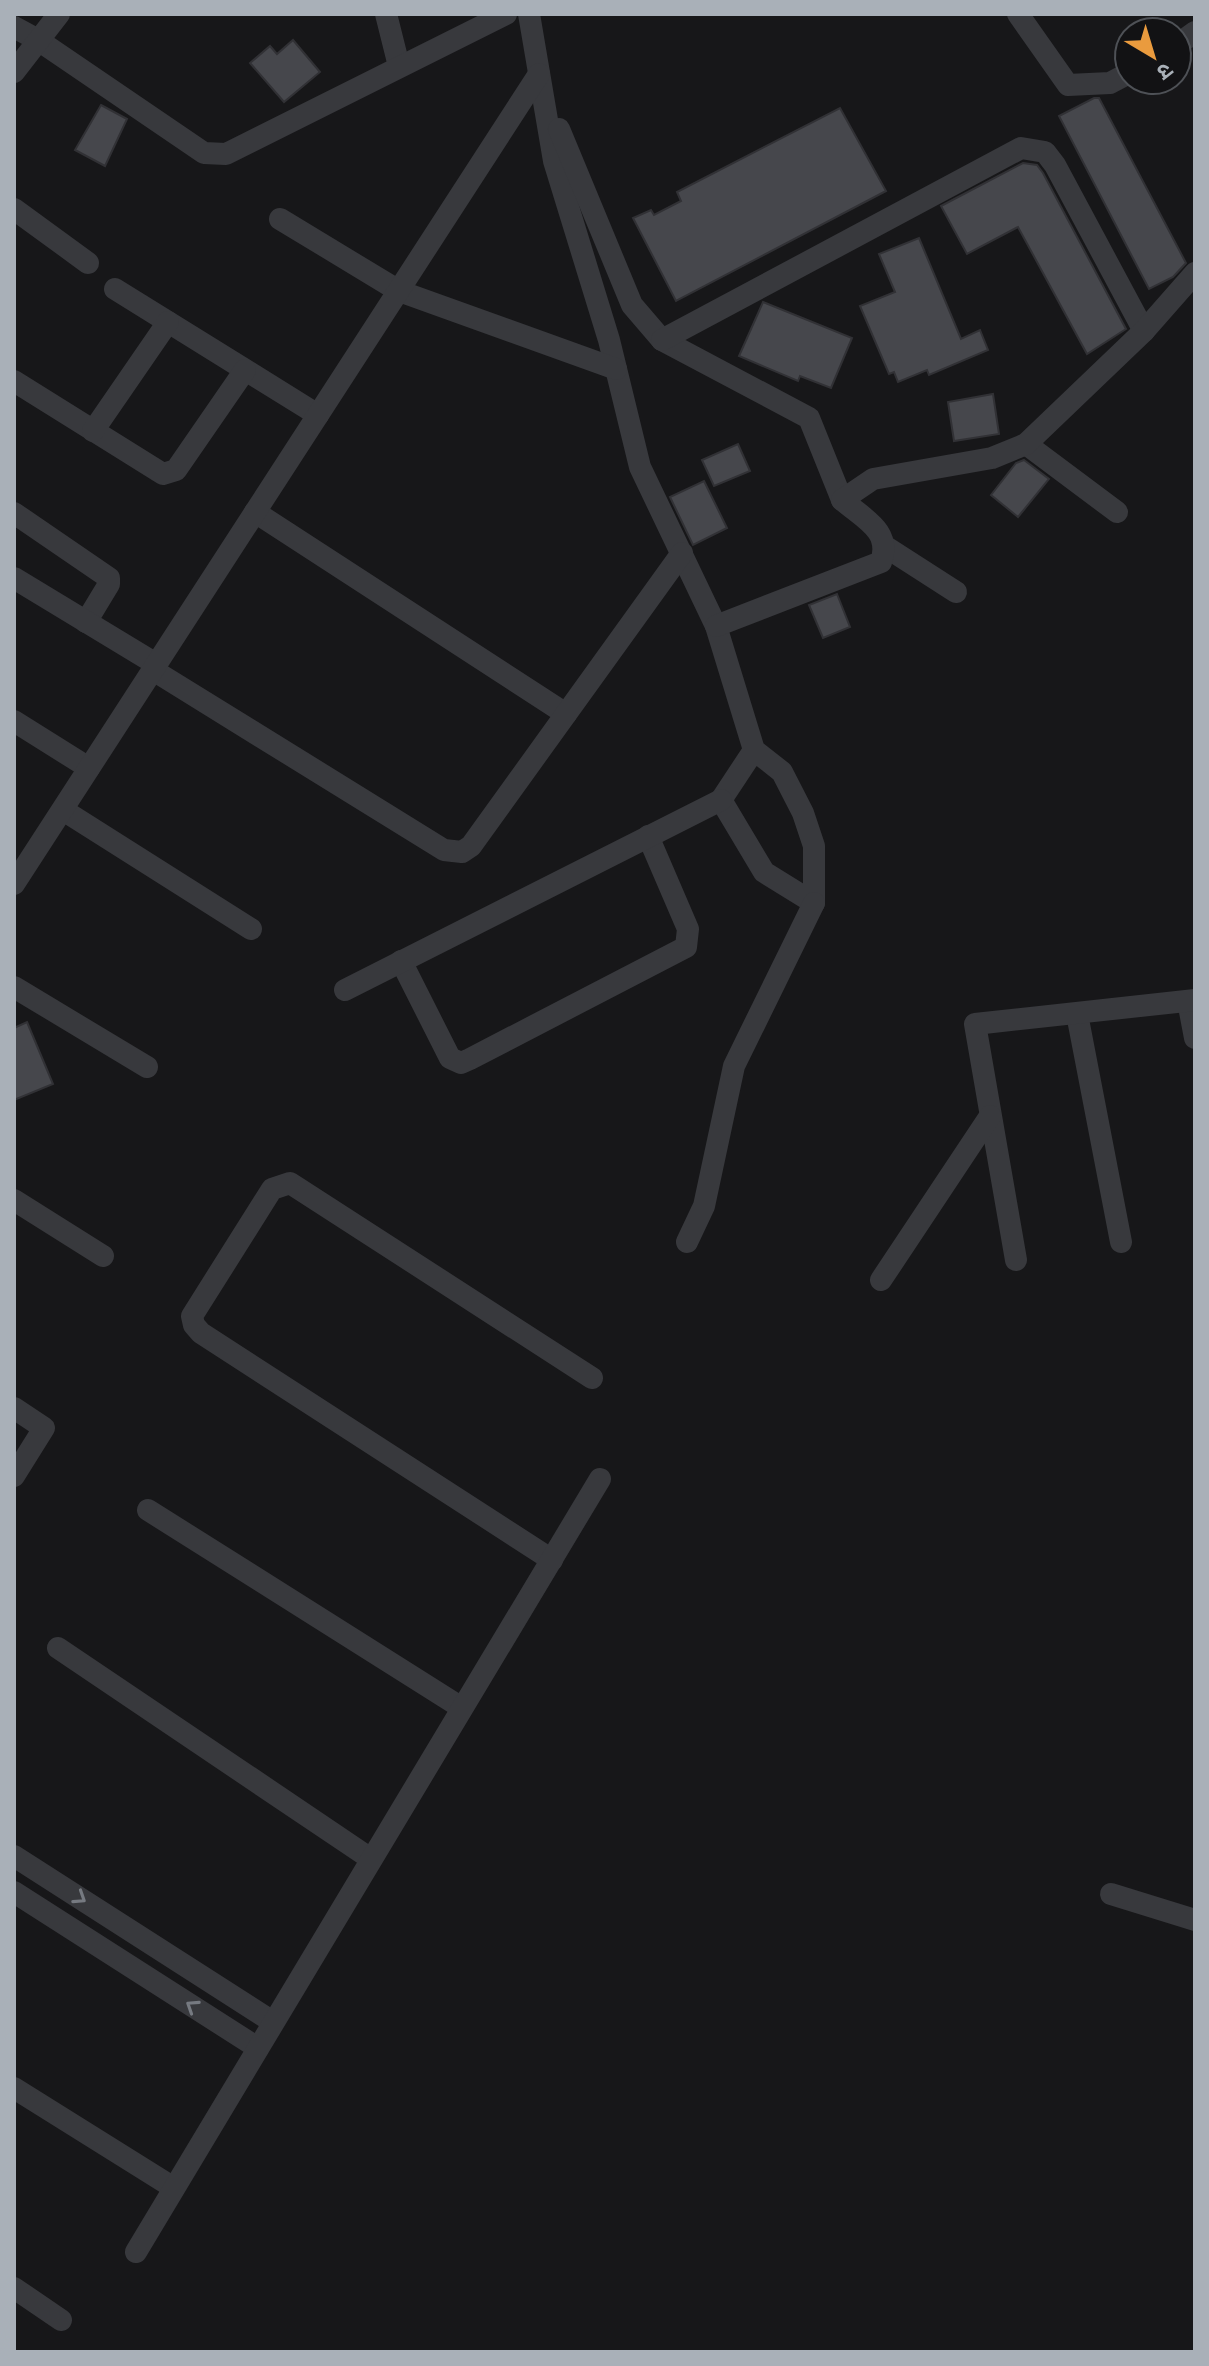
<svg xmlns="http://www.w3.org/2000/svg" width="1209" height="2366" font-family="'Nunito Sans','Noto Sans Devanagari',sans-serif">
	<rect width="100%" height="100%" fill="#171719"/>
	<g fill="#46474c" stroke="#313135" stroke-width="2">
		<path d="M 293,40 L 320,72 L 284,102 L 250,63 L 270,46 L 277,54 Z"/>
		<path d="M 1094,98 L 1099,98 L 1186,263 L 1173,277 L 1149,289 L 1059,116 Z"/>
		<path d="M 101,105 L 127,119 L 105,166 L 75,150 Z"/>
		<path d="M 840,108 L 886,191 L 676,301 L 633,218 L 651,210 L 654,215 L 681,201 L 677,192 Z"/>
		<path d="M 1023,163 L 1037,165 L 1043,173 L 1126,329 L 1087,354 L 1018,227 L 967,254 L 941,206 Z"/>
		<path d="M 919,238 L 961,339 L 980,330 L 988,350 L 929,375 L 927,370 L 898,382 L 894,372 L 889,374 L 860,306 L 895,292 L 879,254 Z"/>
		<path d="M 763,302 L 852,338 L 831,388 L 800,376 L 798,381 L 739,356 Z"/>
		<path d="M 993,394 L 999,434 L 954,441 L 948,402 Z"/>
		<path d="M 738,444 L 750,471 L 714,486 L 702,460 Z"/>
		<path d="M 1024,460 L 1049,479 L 1018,517 L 991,495 L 1016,463 Z"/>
		<path d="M 704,481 L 727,528 L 693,545 L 670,497 Z"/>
		<path d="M 837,594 L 850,627 L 823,638 L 809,605 Z"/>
		<path d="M 27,1022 L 53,1084 L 14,1100 L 14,1028 Z"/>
	</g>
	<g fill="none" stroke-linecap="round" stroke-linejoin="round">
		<g stroke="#38393d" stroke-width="22">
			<path d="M 386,14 L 399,66"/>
			<path d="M 529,14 L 554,161 L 609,340 L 640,467 L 716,626 L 754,750 L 782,772 L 803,813 L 814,846 L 814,903 L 764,872 L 721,800 L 754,750"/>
			<path d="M 1018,14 L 1068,85 L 1110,83 L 1129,73"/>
			<path d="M 14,27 L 38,40 L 204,153 L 226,154 L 506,14"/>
			<path d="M 1177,45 L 1195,32"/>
			<path d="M 14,72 L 59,14"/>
			<path d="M 559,129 L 632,305 L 662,340 L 809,418 L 842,500"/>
			<path d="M 14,209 L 88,263"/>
			<path d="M 280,219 L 399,291 L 616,369"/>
			<path d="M 115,289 L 318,415"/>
			<path d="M 662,340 L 1021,148 L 1045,152 L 1055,165 L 1144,331"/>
			<path d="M 14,381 L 163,474 L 176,470 L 245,370"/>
			<path d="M 93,431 L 168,322"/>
			<path d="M 1026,444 L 1117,512"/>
			<path d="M 255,512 L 566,714"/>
			<path d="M 14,513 L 109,578 L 109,584 L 86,622"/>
			<path d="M 886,547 L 956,592"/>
			<path d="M 14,578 L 156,664"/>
			<path d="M 716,626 L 881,562 C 892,531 864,519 842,500 L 873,479 L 992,458 L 1026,444 L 1144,331 L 1195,273"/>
			<path d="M 153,670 L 444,850 L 462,852 L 471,846 L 682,553"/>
			<path d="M 14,721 L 89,768"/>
			<path d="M 63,810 L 251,929"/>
			<path d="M 14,884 L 539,74"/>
			<path d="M 401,961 L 450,1058 L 461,1063 L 470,1059 L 686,947 L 688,929 L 648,836"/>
			<path d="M 14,987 L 147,1067"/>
			<path d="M 345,990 L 721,800"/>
			<path d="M 1188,1001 L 1195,1038"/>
			<path d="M 1077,1014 L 1121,1242"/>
			<path d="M 14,1200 L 103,1256"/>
			<path d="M 687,1242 L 704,1206 L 734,1066 L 814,903"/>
			<path d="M 1016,1260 L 975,1024 L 1195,1000"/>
			<path d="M 881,1280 L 990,1116"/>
			<path d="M 14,1408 L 44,1428 L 14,1476"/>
			<path d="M 148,1510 L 462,1708"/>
			<path d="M 552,1560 L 201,1333 L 194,1325 L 192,1316 L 272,1189 L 290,1183 L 592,1378"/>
			<path d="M 58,1648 L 371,1859"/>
			<path d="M 14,1856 L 273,2022"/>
			<path d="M 14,1892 L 258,2048"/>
			<path d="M 1111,1894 L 1195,1920"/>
			<path d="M 14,2088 L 174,2188"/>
			<path d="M 136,2252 L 600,1479"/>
			<path d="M 14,2288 L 61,2320"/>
		</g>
	</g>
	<defs><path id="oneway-chevron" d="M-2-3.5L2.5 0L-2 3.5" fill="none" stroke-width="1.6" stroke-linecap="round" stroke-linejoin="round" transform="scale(2)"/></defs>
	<g stroke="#767a81">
		<use href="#oneway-chevron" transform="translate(80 1898) rotate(33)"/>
		<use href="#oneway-chevron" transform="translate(192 2006) rotate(-147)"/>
	</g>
	<rect width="1209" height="2366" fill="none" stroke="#a9b0b8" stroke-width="32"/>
	<g transform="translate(1153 56) rotate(142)"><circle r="38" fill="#121214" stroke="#4e5156" stroke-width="2"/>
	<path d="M0-6L14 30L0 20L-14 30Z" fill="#ea9b3e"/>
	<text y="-12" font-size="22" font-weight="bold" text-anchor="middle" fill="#a9b0b8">उ</text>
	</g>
</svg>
